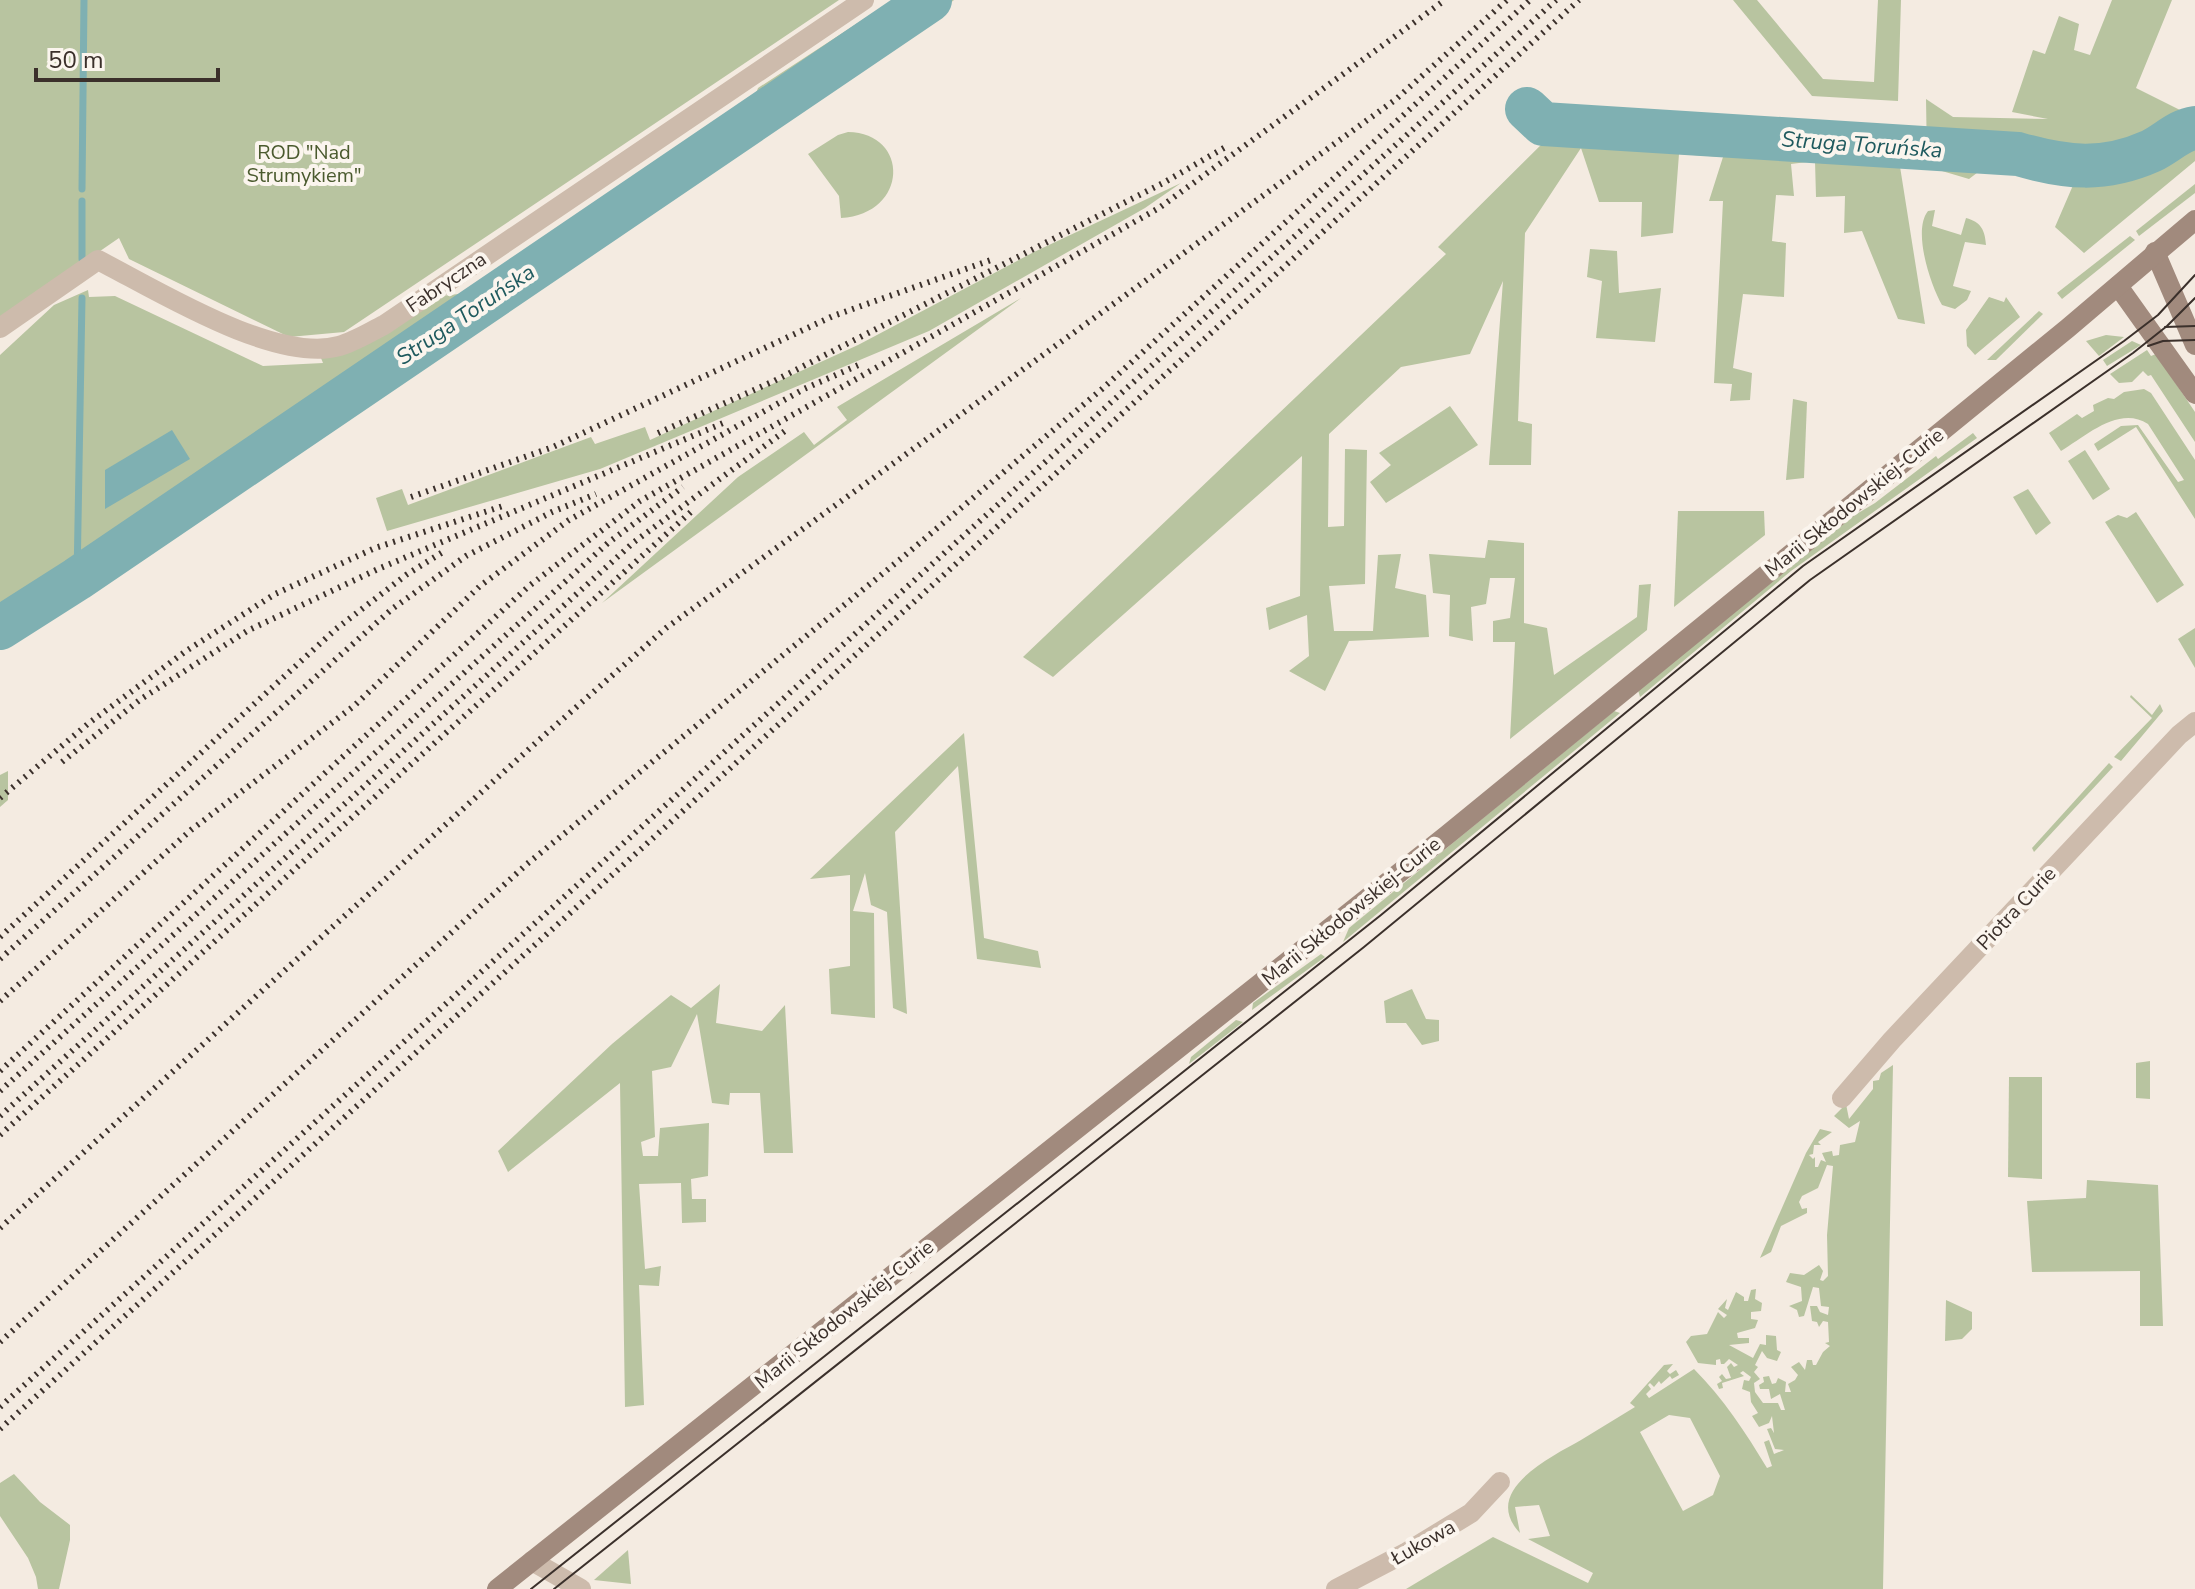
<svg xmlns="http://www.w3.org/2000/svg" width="2195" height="1589" font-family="'Nunito Sans',sans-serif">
	<rect width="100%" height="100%" fill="#f4ebe1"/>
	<g fill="#b8c4a0" fill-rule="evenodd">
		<path d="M 0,0 L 839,0 L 344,332 L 289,337 L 129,259 L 119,238 L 0,320 Z"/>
		<path d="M 893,0 L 954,0 L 934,16 L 893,36 L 819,96 L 762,130 L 751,107 L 758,88 Z"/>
		<path d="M 1733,0 L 1757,0 L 1823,79 L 1874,82 L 1878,0 L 1901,0 L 1898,101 L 1812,96 Z"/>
		<path d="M 2112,0 L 2172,0 L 2136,88 L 2182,111 L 2175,127 L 2195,128 L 2195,161 L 2084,253 L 2055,227 L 2074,183 L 2002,161 L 1986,166 L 1969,179 L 1942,171 L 1927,160 L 1926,99 L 1953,117 L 2048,119 L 2012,112 L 2033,50 L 2045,54 L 2059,16 L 2079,24 L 2074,50 L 2090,55 Z"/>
		<path d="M 730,124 L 739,142 L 0,648 L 0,355 L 54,305 L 88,290 L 89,297 L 115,296 L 263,366 L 323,363 L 321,358 L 440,296 L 468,293 Z"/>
		<path d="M 1555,131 L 1898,154 L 1925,324 L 1898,319 L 1862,231 L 1844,233 L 1845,196 L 1816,197 L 1815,161 L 1791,164 L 1794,196 L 1776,195 L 1772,241 L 1786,243 L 1784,297 L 1743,294 L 1733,368 L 1752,373 L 1750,400 L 1730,401 L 1732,384 L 1714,383 L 1723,201 L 1709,201 L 1723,157 L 1679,154 L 1673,233 L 1641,237 L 1642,202 L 1599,202 L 1581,148 L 1525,233 L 1518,421 L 1532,424 L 1531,465 L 1489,465 L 1503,281 L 1470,354 L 1401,367 L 1329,434 L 1328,527 L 1344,526 L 1345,449 L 1367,450 L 1365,584 L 1329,586 L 1334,631 L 1373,631 L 1378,555 L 1401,554 L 1395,588 L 1426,595 L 1429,637 L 1349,641 L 1325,691 L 1289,671 L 1309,656 L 1307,615 L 1269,630 L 1266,608 L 1300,596 L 1302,456 L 1053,677 L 1023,657 L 1446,254 L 1438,247 Z"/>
		<path d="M 848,132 C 910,133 909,214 841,218 L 839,196 L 808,154 L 838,135 Z"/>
		<path d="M 1181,183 L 1145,208 L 929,331 L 600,469 L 387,531 L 376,498 L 402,489 L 408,505 L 591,437 L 595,444 L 645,427 L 650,440 L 858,345 L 1034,252 Z"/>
		<path d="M 2195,184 L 2195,193 L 2139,236 L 2136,231 Z"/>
		<path d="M 1935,210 L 1932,226 L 1961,235 L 1966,218 C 1981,222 1985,230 1986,245 L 1965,242 L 1953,286 L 1971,291 L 1967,300 L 1955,309 L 1942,305 C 1931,286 1912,231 1928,211 Z"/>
		<path d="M 2130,236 L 2135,240 L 2062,299 L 2057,293 Z"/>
		<path d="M 1590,249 L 1617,251 L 1619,293 L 1661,288 L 1655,342 L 1596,338 L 1602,281 L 1587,277 Z"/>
		<path d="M 1989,297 L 2004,302 L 2006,297 L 2020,317 L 1975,355 L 1967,346 L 1966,330 Z"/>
		<path d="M 1021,298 L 602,603 L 738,477 L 804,432 L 814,445 L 847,420 L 837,407 Z"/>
		<path d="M 2039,311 L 2043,314 L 1996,360 L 1987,360 Z"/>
		<path d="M 2106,335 L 2124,337 L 2099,356 L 2086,341 Z"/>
		<path d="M 2132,341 L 2141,345 L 2107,366 L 2103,360 Z"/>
		<path d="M 2147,350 L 2151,356 L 2156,354 L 2195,412 L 2195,442 L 2151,375 L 2148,376 L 2143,371 L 2132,382 L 2119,383 L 2110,374 Z"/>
		<path d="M 2144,389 L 2151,393 L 2195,460 L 2195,519 L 2136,427 L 2098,451 L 2094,444 L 2121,426 L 2138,425 L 2178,482 L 2184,480 L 2148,424 C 2119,405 2086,436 2061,451 L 2049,433 L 2077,414 L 2082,418 L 2094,411 L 2093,405 L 2108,398 L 2114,399 L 2124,392 Z"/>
		<path d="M 1793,399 L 1807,402 L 1804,478 L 1786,480 Z"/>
		<path d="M 1450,406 L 1478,445 L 1386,503 L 1370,482 L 1391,465 L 1379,453 Z"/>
		<path d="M 1973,433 L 1977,438 L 1791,571 L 1640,697 L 1638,690 L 1840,524 L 1875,503 L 1936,456 L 1938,459 Z"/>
		<path d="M 2085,450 L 2110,489 L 2093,500 L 2068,461 Z"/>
		<path d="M 2028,489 L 2051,523 L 2036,535 L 2013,497 Z"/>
		<path d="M 1678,511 L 1764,511 L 1765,535 L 1674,607 Z"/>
		<path d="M 2136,512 L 2184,585 L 2157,603 L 2105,522 L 2118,515 L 2127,518 Z"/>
		<path d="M 1488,540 L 1524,543 L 1524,623 L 1547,628 L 1554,675 L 1637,617 L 1639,585 L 1651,584 L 1647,630 L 1510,739 L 1515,642 L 1493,642 L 1493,621 L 1510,618 L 1515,578 L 1490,578 L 1486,604 L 1471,607 L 1473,641 L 1449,636 L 1450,595 L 1433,593 L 1429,554 L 1485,558 Z"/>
		<path d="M 2195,628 L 2195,668 L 2178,639 Z"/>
		<path d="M 2131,695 L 2152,715 L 2160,704 L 2163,711 L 2121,761 L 2114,757 L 2152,718 L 2130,697 Z"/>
		<path d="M 1614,711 L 1620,713 L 1343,942 L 1349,928 Z"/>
		<path d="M 964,733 L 984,938 L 1038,951 L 1041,968 L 977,959 L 958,766 L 895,832 L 907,1014 L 893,1008 L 887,912 L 871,905 L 865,873 L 853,911 L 874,913 L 875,1018 L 831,1014 L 829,969 L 850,966 L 850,875 L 810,879 Z"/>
		<path d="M 2109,763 L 2113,767 L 2034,852 L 2032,848 Z"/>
		<path d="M 8,771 L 8,800 L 0,807 L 0,775 Z"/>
		<path d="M 1321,954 L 1325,957 L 1252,1010 L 1253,1003 Z"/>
		<path d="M 720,984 L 716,1023 L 762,1031 L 785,1005 L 793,1153 L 764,1153 L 760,1093 L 730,1093 L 729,1105 L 712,1103 L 697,1014 L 671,1067 L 652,1071 L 655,1137 L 641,1142 L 643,1156 L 658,1156 L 660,1128 L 709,1123 L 708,1176 L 691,1179 L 692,1199 L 706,1199 L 706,1222 L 682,1223 L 681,1183 L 639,1184 L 645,1269 L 661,1266 L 659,1286 L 639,1285 L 644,1405 L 625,1407 L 620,1083 L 508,1172 L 498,1151 L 612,1044 L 671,995 L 691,1008 Z"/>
		<path d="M 1412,989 L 1426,1019 L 1439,1020 L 1439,1041 L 1422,1045 L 1406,1023 L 1386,1023 L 1384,1001 Z"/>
		<path d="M 1236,1020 L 1243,1022 L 1189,1064 L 1191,1057 Z"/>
		<path d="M 2150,1061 L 2150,1099 L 2136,1098 L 2136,1063 Z"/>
		<path d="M 1893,1065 L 1883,1589 L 1406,1589 L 1493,1537 L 1588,1583 L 1593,1573 L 1528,1539 L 1550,1536 L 1539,1505 L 1515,1507 L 1520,1533 C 1480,1491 1551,1457 1581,1440 C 1599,1429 1617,1418 1635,1407 L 1630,1403 L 1664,1365 L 1673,1364 L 1667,1371 L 1670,1374 L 1676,1370 L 1679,1375 L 1672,1379 L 1670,1376 L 1661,1384 L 1659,1381 L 1654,1387 L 1650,1383 L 1648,1385 L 1651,1389 L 1646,1394 L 1649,1398 L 1694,1369 C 1723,1398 1746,1433 1767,1468 L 1772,1466 L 1764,1442 L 1769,1440 L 1774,1454 L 1784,1450 L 1775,1449 L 1767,1429 L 1771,1428 L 1774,1433 L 1772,1416 L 1769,1423 L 1759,1427 L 1752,1416 L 1758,1413 L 1751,1402 L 1750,1392 L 1742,1389 L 1744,1380 L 1749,1381 L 1751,1377 L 1743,1371 L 1740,1373 L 1744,1376 L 1722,1383 L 1723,1388 L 1719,1389 L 1717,1384 L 1722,1381 L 1719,1377 L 1722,1374 L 1726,1379 L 1731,1378 L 1727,1367 L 1731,1363 L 1734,1367 L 1738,1365 L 1729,1359 L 1724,1364 L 1721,1364 L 1720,1359 L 1716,1360 L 1716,1365 L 1698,1363 L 1686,1342 L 1691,1336 L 1707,1334 L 1718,1312 L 1724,1318 L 1727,1315 L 1718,1309 L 1727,1299 L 1725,1308 L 1728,1310 L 1736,1292 L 1744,1297 L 1744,1301 L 1748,1301 L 1751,1290 L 1756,1289 L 1755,1299 L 1762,1303 L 1761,1311 L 1751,1312 L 1751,1319 L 1758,1320 L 1755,1328 L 1737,1333 L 1738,1338 L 1749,1338 L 1749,1343 L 1729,1345 L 1753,1358 L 1760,1344 L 1766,1345 L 1766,1335 L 1776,1336 L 1777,1350 L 1781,1352 L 1777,1361 L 1767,1358 L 1762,1351 L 1755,1365 L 1758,1367 L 1754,1372 L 1760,1379 L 1754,1383 L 1755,1392 L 1763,1403 L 1778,1403 L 1781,1410 L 1785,1410 L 1780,1394 L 1771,1399 L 1769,1389 L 1760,1389 L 1759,1385 L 1764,1382 L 1763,1377 L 1769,1376 L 1772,1384 L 1776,1383 L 1778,1378 L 1786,1382 L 1785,1392 L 1791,1392 L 1788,1384 L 1795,1380 L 1798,1375 L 1791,1367 L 1799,1362 L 1805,1370 L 1807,1360 L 1812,1360 L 1813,1365 L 1816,1365 L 1823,1352 L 1830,1346 L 1825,1343 L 1829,1342 L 1828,1322 L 1823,1321 L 1819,1327 L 1817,1322 L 1812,1321 L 1810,1306 L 1817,1306 L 1820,1312 L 1828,1315 L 1829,1307 L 1821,1306 L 1819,1288 L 1813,1287 L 1804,1316 L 1799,1317 L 1797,1310 L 1789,1306 L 1802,1301 L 1801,1287 L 1786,1282 L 1790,1273 L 1804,1275 L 1819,1265 L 1823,1271 L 1820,1280 L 1823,1281 L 1828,1276 L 1827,1235 L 1833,1166 L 1827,1165 L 1818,1188 L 1802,1196 L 1799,1202 L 1802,1209 L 1807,1208 L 1807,1213 L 1781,1226 L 1771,1252 L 1760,1258 L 1806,1153 L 1820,1129 L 1832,1132 L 1818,1142 L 1821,1145 L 1814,1145 L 1813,1154 L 1809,1155 L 1813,1159 L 1815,1157 L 1815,1167 L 1818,1167 L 1821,1160 L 1826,1162 L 1822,1153 L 1832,1151 L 1833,1156 L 1839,1155 L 1840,1145 L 1855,1142 L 1860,1121 L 1849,1128 L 1834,1116 L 1846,1104 L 1849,1119 L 1873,1089 L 1873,1081 L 1879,1080 L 1881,1073 ZM 1669,1415 L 1690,1418 L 1720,1476 L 1713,1495 L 1683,1511 L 1640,1432 Z"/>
		<path d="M 2009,1077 L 2042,1077 L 2042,1179 L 2008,1177 Z"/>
		<path d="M 2087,1180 L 2158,1185 L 2163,1326 L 2140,1326 L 2140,1271 L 2032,1272 L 2027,1201 L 2086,1198 Z"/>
		<path d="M 1946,1300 L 1972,1312 L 1972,1329 L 1962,1339 L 1945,1341 Z"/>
		<path d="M 14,1474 L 40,1502 L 70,1525 L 70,1540 L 59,1589 L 38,1589 L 36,1577 L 28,1558 L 0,1516 L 0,1483 Z"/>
		<path d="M 628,1550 L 631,1584 L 594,1580 Z"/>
	</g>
	<path fill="#7fb0b2" d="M 172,430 L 190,459 L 105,509 L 105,470 Z"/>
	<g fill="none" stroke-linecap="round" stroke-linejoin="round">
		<g stroke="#7fb0b2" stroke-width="7">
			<path d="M 82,189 L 84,0"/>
			<path d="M 82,201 L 82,259"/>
			<path d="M 77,579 L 82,298"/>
		</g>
		<g stroke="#7fb0b2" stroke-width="44">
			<path d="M 1527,109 L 1543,124 L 2018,154 C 2066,168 2104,172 2151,151 C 2166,144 2179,130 2195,128"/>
			<path d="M 0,628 L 77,579 L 930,0"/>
		</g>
		<g stroke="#cdbbac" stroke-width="20">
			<path d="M 0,328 L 98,260 C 155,289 275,364 339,346 C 354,342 370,332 384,325 L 864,0"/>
			<path d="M 1842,1098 L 1892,1040 L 2179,735 L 2195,722"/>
			<path d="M 532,1561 L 581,1589"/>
			<path d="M 1336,1589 L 1407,1552 L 1471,1513 L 1500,1482"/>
		</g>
		<g stroke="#a18a7d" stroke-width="20">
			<path d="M 2155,252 L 2195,345"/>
			<path d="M 2118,286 L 2195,394"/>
			<path d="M 497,1589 L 1447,835 L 2068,328 L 2195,220"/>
		</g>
		<g stroke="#3b302b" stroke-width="2">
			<path d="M 2165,327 L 2195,326"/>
			<path d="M 2148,346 L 2163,341 L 2195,340"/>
			<path d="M 531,1589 L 1381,915 L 1803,566 L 2124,341 L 2158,315 L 2195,275"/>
			<path d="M 554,1589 L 1364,947 L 1810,580 L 2133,353 L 2167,326 L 2195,298"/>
		</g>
		<g stroke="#3b302b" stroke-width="6" stroke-dasharray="2 6" stroke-linecap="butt">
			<path d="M 658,433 L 774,381 L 1163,183 L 1229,145"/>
			<path d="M 411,497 L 553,447 L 833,316 L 991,260"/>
			<path d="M 62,762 L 141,699 L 247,631 L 378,569 L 728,421"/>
			<path d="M 0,798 L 89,723 L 186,651 L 275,594 L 375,548 L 506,505"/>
			<path d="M 0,937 L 336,629 L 406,575 L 446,550"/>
			<path d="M 0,959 L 392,609 L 466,556 L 552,512 L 596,494"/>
			<path d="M 0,1001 L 191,830 L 354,706 L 480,586 L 569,520 L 804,389 L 863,363"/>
			<path d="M 0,1071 L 529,586 L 640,501 L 1159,208 L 1445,0"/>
			<path d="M 0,1091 L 608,543 L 683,487"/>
			<path d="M 0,1116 L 634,542 L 789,428"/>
			<path d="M 0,1135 L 693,510"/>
			<path d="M 0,1228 L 539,740 L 666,628 L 1395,100 L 1507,0"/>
			<path d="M 0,1342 L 527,864 L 903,557 L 1102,389 L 1530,0"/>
			<path d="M 0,1407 L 1556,0"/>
			<path d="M 0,1429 L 1579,0"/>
		</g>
	</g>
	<g text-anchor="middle" stroke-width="8" stroke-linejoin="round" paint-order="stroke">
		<g font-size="20" fill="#4a5a2e" stroke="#fbf5ee">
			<text x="304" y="159">ROD "Nad<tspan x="304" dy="23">Strumykiem"</tspan></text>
		</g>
		<g font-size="20" fill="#3b302b" stroke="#fbf5ee">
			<text transform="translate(446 282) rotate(-34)" y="7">Fabryczna</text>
			<text transform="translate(1854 502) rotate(-39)" y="7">Marii Skłodowskiej-Curie</text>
			<text transform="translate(2016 908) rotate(-47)" y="7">Piotra Curie</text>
			<text transform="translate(1351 911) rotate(-39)" y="7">Marii Skłodowskiej-Curie</text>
			<text transform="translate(844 1314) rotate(-39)" y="7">Marii Skłodowskiej-Curie</text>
			<text transform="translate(1423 1542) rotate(-30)" y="7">Łukowa</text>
		</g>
		<g font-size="22" font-style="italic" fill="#1f5a5e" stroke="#fbf5ee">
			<text transform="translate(1862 144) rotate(4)" y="8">Struga Toruńska</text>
			<text transform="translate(465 314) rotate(-34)" y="8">Struga Toruńska</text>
		</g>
	</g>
	<path d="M36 68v12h182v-12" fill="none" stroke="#3b302b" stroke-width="4"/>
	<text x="48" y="68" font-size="24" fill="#3b302b" stroke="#fbf5ee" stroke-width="6" paint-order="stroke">50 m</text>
</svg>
